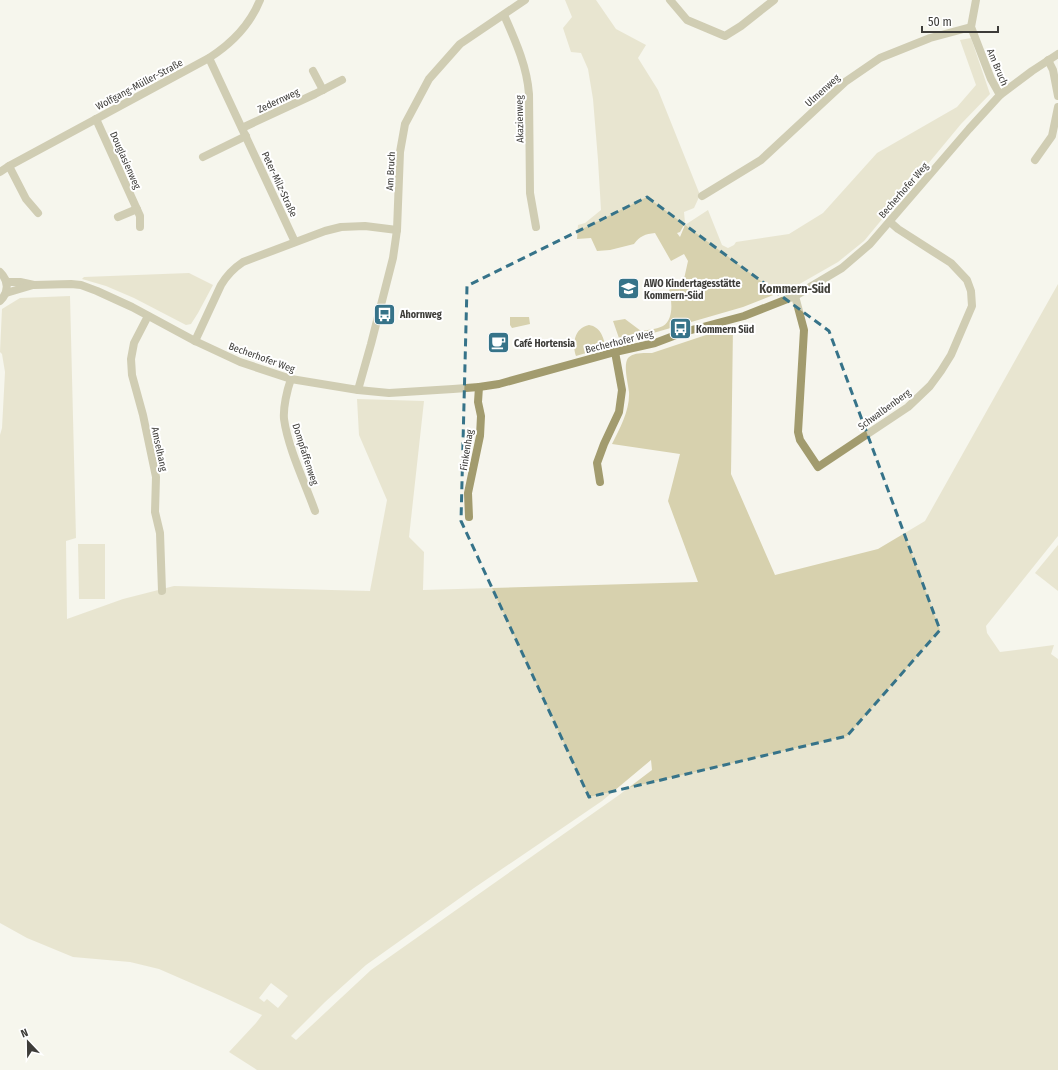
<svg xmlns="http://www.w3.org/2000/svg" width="1058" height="1070" font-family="'Fira Sans Condensed',sans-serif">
	<rect width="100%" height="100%" fill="#f6f5ed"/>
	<g fill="#d7d1ae" fill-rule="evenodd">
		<path d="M 565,0 L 596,0 L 616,29 L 646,45 L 638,58 L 658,90 L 700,195 L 694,208 L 684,212 L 685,223 L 680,232 L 677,233 L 680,237 L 685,225 L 708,210 L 722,245 L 728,248 L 734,245 L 736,242 L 789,234 L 823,213 L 877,153 L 957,107 L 976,85 L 960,40 L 971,38 L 990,94 L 961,124 L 864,241 L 838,262 L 796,286 L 743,307 L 636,338 L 620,341 L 613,321 L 625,319 L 641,331 C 647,330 657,329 663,326 C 674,319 672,301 669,290 L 684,279 L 688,261 L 684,254 L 671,261 L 655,233 C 645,234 640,236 634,244 L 610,250 L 597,251 L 591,238 L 577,239 L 578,225 L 585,223 L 601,210 L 598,160 L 593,99 L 588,69 L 581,53 L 571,52 L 563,28 L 572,17 Z"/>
		<path d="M 189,273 L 213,285 L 198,313 L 191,324 L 186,325 L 134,298 L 106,286 L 82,279 L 84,277 Z"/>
		<path d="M 1058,284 L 1058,536 L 986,626 L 987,633 L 1000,652 L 1054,645 L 1051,654 L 1058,659 L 1058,1070 L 257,1070 L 229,1052 L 256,1023 L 262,1015 L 221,996 L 159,969 L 130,962 L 73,957 L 27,938 L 0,923 L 0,435 L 2,428 L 5,372 L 2,354 L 0,352 L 2,309 L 20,298 L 70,296 L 76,538 L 66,541 L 67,619 L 123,599 L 174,586 L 370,591 L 387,500 L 359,435 L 357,399 L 424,401 L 409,537 L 424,552 L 423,590 L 698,582 L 668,501 L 680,454 L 612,444 C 620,428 630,410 629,392 C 628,383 623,365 628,358 C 634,352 644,353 652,353 L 733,326 L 731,474 L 775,575 L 878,549 L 925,521 ZM 651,760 L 652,770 L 619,795 L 371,970 L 296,1040 L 291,1036 L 325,1002 L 366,965 L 474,888 L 602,801 ZM 271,983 L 288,996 L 278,1008 L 267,999 L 264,1002 L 259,998 Z"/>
		<path d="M 510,317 L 529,317 L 530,324 L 512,328 L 510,325 Z"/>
		<path d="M 589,325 C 601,327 603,337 606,347 L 576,356 C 572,344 574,328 589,325 Z"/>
		<path d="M 78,544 L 105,544 L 105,599 L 79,599 Z"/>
		<path d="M 1058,545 L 1058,591 L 1035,573 Z"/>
	</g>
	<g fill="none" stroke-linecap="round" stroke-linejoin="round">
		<g stroke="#a29b6e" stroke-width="8">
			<path d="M 670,0 L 687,20 L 725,36 L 741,26 L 774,0"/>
			<path d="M 976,0 L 971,27 L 991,79 L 1000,95"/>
			<path d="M 504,15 C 515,40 527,66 529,94 L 530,193 L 536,227"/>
			<path d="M 209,58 L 295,242"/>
			<path d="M 1048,60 L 1053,70 L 1058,96"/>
			<path d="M 313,71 L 323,90"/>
			<path d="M 96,119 L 140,216 L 140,227"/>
			<path d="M 242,128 L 315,94 L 342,80"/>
			<path d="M 203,157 L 246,136"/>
			<path d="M 1035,160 L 1052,136 L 1058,107"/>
			<path d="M 9,166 L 26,199 L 38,213"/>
			<path d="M 0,172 L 9,166 L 209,58 C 231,44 250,25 260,0"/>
			<path d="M 702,196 L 761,160 L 845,82 L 880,58 L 930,38 L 971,27"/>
			<path d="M 118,217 L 137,209"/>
			<path d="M 0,272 C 9,281 9,292 0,301"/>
			<path d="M 7,282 L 20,282 L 34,285 L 71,284 L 81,285 L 97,291 L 132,307 L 195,341 L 240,362 L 291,379 L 358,390 L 389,393 L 453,389 L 479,387 L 499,384 L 615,352 L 655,343 L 684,332 L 744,316 L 795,296 L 842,268 L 870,244 L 969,129 L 1000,95 L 1032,71 L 1058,54"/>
			<path d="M 6,293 L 33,285"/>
			<path d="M 795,296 L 804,330 L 798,432 L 800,440 L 818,467 L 908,407 L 930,386 L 941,371 L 951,355 L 972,306 L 971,291 L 967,280 L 951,263 L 898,229 L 890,222"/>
			<path d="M 148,316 L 134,343 L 131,359 L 132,375 L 143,415 L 156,477 L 155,512 L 160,533 L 162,591"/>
			<path d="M 195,341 L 221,285 C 227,275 234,268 243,262 L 325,231 L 341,227 L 365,226 L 397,230"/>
			<path d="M 291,379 C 287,390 283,408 284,419 C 288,448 305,483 315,511"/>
			<path d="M 358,390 L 371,344 L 393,258 L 397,230 L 400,152 L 405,124 L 429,79 L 460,44 L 525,0"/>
			<path d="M 600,482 L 597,463 L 604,444 L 619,412 L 622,390 L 615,352"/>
			<path d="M 469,517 L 468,493 L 480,436 L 481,416 L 478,402 L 479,387"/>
		</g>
	</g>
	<path d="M0 0H1058V1070H0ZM 647,197 L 829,331 L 940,630 L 847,736 L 589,797 L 461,521 L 467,286 Z" fill="#f6f5ed" fill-opacity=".55" fill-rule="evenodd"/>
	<path fill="none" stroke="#367389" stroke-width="3" stroke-dasharray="8 5" stroke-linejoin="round" d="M 647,197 L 829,331 L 940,630 L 847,736 L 589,797 L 461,521 L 467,286 Z"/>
	<defs>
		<symbol id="school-square" viewBox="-11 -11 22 22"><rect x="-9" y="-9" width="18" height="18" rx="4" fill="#367389" stroke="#fff"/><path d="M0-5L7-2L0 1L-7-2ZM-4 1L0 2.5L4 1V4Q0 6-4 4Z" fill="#fff"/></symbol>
		<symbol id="bus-square" viewBox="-11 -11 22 22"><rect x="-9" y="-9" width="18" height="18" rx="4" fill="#367389" stroke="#fff"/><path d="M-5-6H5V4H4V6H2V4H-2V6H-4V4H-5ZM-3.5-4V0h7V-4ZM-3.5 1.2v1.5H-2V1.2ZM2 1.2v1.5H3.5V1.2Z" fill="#fff"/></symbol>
		<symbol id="cafe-square" viewBox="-11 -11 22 22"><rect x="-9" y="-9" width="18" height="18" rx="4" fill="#367389" stroke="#fff"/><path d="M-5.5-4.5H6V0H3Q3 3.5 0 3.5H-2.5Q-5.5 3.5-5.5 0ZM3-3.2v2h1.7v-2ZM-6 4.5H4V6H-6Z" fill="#fff"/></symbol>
	</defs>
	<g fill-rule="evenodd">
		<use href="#school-square" x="616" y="276" width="25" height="25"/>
		<use href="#bus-square" x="372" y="302" width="25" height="25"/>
		<use href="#bus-square" x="668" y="316" width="25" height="25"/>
		<use href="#cafe-square" x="486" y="330" width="25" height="25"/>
	</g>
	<g text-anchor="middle" stroke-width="4" stroke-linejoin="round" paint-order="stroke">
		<g font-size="10" fill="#3d3c39" stroke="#fff">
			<text transform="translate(998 67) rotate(67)" y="4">Am Bruch</text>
			<text transform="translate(139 84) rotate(-28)" y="4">Wolfgang-Müller-Straße</text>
			<text transform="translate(822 90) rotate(-42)" y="4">Ulmenweg</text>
			<text transform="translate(278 100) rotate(-25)" y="4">Zedernweg</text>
			<text transform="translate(519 119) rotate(-91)" y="4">Akazienweg</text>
			<text transform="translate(126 160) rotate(66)" y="4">Douglasienweg</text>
			<text transform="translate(390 171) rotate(-87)" y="4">Am Bruch</text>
			<text transform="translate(280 184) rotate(65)" y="4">Peter-Milz-Straße</text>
			<text transform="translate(903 190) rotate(-49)" y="4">Becherhofer Weg</text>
			<text transform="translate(619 341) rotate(-14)" y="4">Becherhofer Weg</text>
			<text transform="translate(262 357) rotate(20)" y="4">Becherhofer Weg</text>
			<text transform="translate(884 409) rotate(-36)" y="4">Schwalbenberg</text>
			<text transform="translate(160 449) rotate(78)" y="4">Amselhang</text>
			<text transform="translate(466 450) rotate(-81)" y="4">Finkenhag</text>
			<text transform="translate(306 454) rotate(72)" y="4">Dompfaffenweg</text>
		</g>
		<g font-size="10" font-weight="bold" fill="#3d3c39" stroke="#fff" text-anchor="start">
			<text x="644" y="287">AWO Kindertagesstätte<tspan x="644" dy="12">Kommern-Süd</tspan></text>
			<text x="400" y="318">Ahornweg</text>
			<text x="696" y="333">Kommern Süd</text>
			<text x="514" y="347">Café Hortensia</text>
		</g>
		<g font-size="12" font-weight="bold" fill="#414039" stroke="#fff">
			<text x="795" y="293">Kommern-Süd</text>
		</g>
	</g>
	<g transform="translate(28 1042) rotate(338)" stroke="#ffffff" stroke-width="3" paint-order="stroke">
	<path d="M0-3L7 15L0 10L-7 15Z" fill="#3d3c39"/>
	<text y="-6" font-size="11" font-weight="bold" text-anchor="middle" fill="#3d3c39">N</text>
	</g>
	<path d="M922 26v6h76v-6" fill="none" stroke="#3d3c39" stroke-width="2"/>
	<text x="928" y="26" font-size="12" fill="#3d3c39" stroke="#ffffff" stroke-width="3" paint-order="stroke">50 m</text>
</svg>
